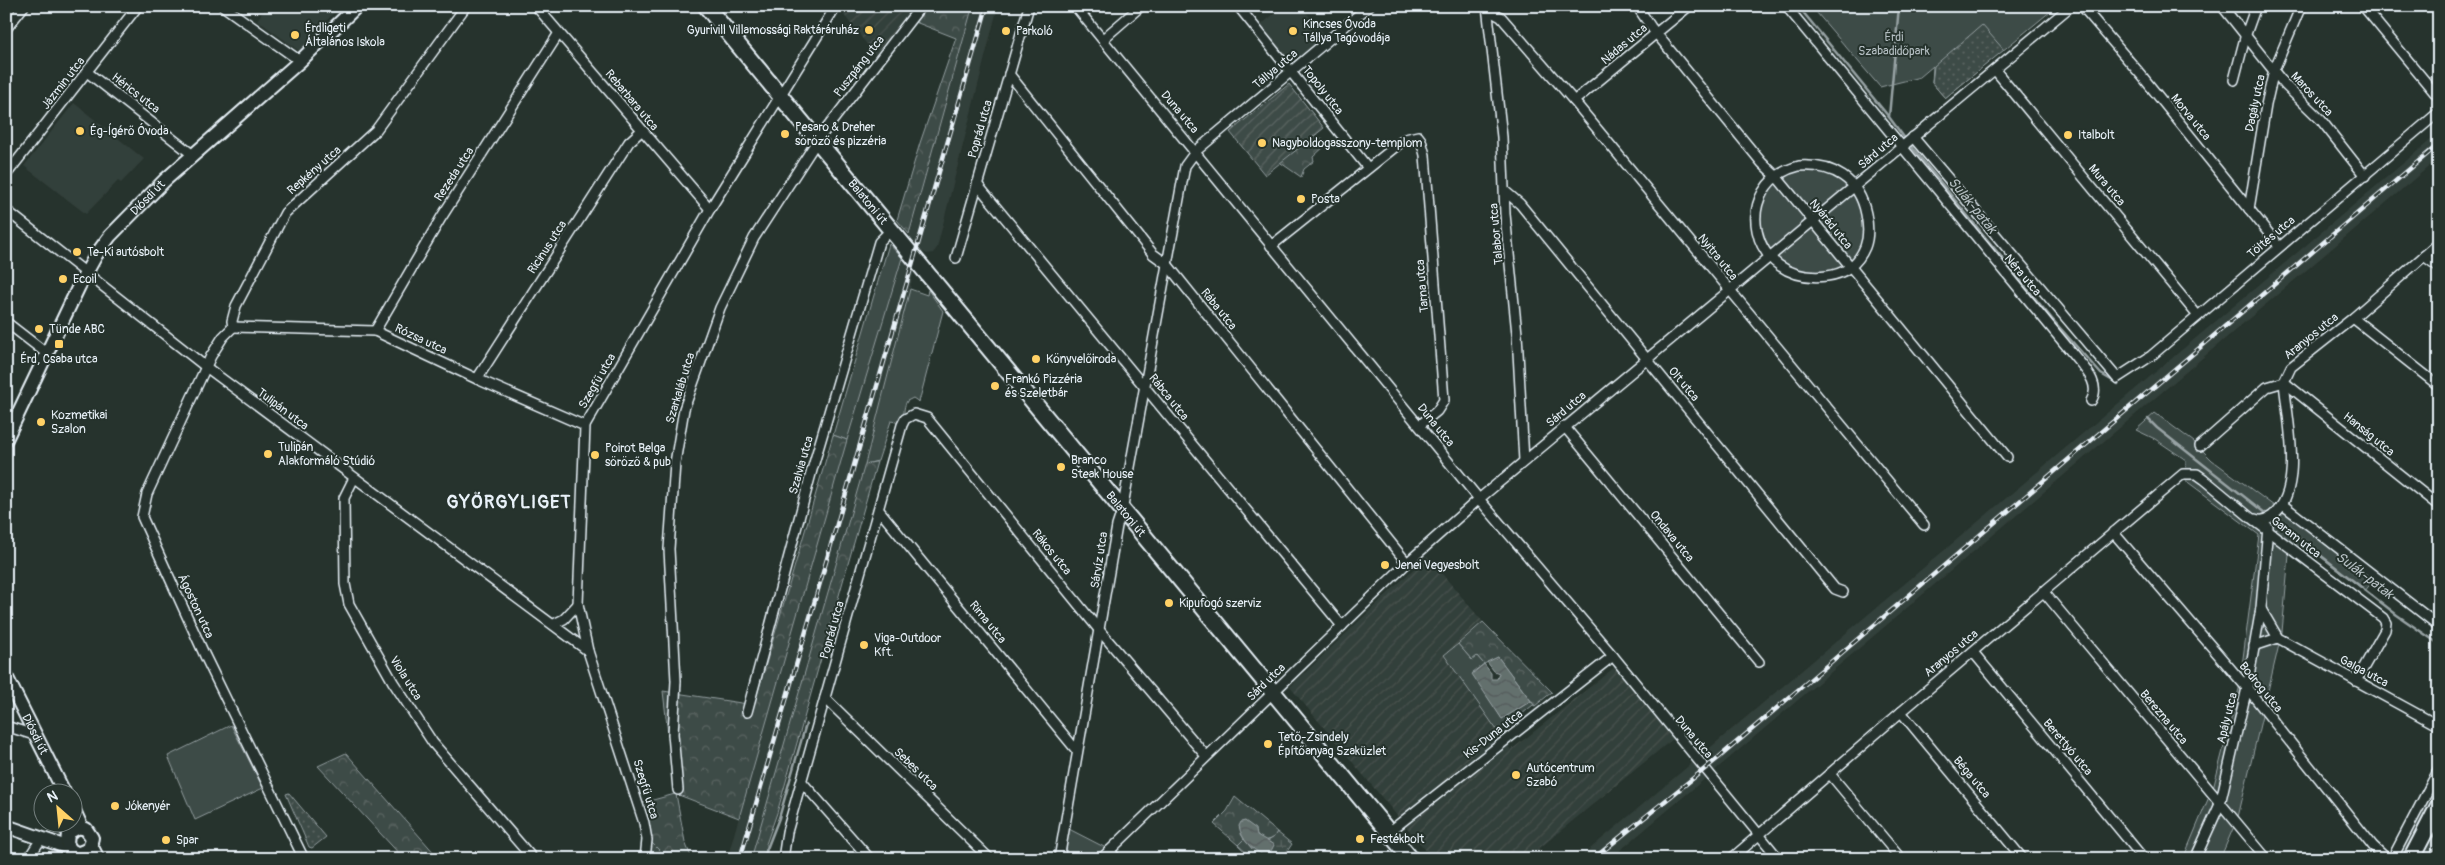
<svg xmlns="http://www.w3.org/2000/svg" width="2445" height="865" font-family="Pangolin,sans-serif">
	<defs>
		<pattern id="industrial-furrows" width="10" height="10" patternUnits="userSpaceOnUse" patternTransform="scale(1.25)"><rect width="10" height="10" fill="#333f3a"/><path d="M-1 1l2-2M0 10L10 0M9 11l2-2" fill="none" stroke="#47524e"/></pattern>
		<pattern id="forest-crowns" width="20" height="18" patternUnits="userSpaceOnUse" patternTransform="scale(1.25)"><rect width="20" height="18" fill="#3e4b47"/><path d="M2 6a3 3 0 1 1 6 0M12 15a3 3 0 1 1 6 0" fill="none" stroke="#5a6562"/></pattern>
		<pattern id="wetland-marsh" width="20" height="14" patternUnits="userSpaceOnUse" patternTransform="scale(1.25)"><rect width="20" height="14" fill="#3e4b47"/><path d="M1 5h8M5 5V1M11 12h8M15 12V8" fill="none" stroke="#5a6562"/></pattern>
		<pattern id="park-dots" width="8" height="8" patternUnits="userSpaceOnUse" patternTransform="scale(1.25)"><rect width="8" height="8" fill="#3e4b47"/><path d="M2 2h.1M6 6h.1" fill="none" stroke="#5a6562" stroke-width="1.8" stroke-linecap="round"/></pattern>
		<pattern id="garden-furrows" width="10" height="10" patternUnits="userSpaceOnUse" patternTransform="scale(1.25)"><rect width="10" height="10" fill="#3e4b47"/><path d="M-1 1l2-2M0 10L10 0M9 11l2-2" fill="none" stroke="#5a6562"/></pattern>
		<pattern id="water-waves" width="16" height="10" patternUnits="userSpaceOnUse" patternTransform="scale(1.25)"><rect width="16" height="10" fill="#636f6d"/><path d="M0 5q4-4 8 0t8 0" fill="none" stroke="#535a5a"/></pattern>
	</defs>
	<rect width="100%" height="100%" fill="#26332d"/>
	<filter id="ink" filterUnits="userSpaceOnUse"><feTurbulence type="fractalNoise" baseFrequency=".02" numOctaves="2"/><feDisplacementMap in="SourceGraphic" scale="10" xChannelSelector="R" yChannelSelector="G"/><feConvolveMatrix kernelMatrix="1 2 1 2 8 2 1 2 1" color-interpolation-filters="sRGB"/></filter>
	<g filter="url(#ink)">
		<g fill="#333f3a">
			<path d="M 267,6 L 340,6 L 299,51 L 257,20 Z"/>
			<path d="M 973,6 L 998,6 L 937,248 L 933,253 L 927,254 L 918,250 L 908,240 Z"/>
			<path d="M 1283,6 L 1301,6 L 1326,36 L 1292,64 L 1260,26 Z"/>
			<path d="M 74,103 L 144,159 L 121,183 L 118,181 L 86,214 L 24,166 Z"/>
			<path d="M 2439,133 L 2439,158 L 1610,859 L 1578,859 Z"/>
			<path d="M 902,258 L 914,272 L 865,464 L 751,859 L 727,859 L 847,440 Z"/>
		</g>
		<g fill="url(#industrial-furrows)">
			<path d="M 842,6 L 915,6 L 876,56 L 840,10 Z"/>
			<path d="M 1427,556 L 1483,622 L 1444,655 L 1511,750 L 1615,667 L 1674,738 L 1526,859 L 1433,859 L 1290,687 Z"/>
		</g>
		<g fill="#3e4b47" stroke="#939ea0">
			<path d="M 1811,6 L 2057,6 L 1945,98 L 1932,83 L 1933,66 L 1920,77 L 1880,87 Z"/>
			<path d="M 1791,168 L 1835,171 L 1863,201 L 1865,247 L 1842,272 L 1790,272 L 1760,242 L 1760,199 Z"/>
			<path d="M 889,244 L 902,258 L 847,440 L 833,435 Z"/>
			<path d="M 910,289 L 927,295 L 928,290 L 943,311 L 919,402 L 913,398 L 907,401 C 902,409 906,414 901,423 L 891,421 L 878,461 L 865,464 Z"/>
			<path d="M 2155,413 L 2194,442 L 2212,460 L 2274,506 L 2290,514 L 2374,579 L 2365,591 L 2313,551 L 2308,558 L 2290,544 L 2282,632 L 2238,817 L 2220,859 L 2183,859 L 2214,785 L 2239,689 L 2259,535 L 2185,480 L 2186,460 L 2155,439 L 2136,430 Z"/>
			<path d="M 1458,644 L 1472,660 L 1477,656 L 1484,664 L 1473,672 L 1502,719 L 1531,701 L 1535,706 L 1533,705 L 1499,733 L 1444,655 Z"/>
			<path d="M 231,725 L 263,788 L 195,820 L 168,756 Z"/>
			<path d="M 2439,777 L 2439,859 L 2395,859 Z"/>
			<path d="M 1067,828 L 1106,848 L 1095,859 L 1062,859 Z"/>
			<path d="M 650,841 L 668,859 L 649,859 Z"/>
		</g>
		<g fill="url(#forest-crowns)" stroke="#939ea0">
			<path d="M 915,6 L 961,6 L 971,12 L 909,234 L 897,220 L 920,143 L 956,38 L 905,18 Z"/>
			<path d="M 1311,131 L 1324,141 L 1326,145 L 1313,157 L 1314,161 L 1304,169 L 1301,177 L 1278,161 Z"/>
			<path d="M 833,435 L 847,440 L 739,818 L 676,794 L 685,842 L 692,859 L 668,859 L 650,841 L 642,803 L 675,794 L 663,691 L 754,705 Z"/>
			<path d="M 875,462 L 877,462 L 777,813 L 766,844 L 766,856 L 774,859 L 751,859 L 865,464 Z"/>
			<path d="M 1483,622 L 1552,692 L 1535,706 L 1498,657 L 1484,664 L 1477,656 L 1472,660 L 1458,644 Z"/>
			<path d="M 346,753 L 436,855 L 432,859 L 404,859 L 318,766 Z"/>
			<path d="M 1235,797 L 1277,832 L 1274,838 L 1263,841 L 1245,821 L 1241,834 L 1244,839 L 1238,845 L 1214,824 L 1227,811 Z"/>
		</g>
		<path fill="url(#wetland-marsh)" stroke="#939ea0" d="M 1277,832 L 1292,844 L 1282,859 L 1253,859 L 1238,845 L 1244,839 L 1252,849 L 1273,845 L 1268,841 L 1273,838 Z"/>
		<g fill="url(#park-dots)" stroke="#939ea0">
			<path d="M 1982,25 L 2004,50 L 1945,98 L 1932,83 L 1934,66 Z"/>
			<path d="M 289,793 L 326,837 L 312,848 L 309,847 L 286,794 Z"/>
		</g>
		<path fill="url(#garden-furrows)" stroke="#939ea0" d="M 1289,84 L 1324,128 L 1265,175 L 1230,132 Z"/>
		<g fill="url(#water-waves)" stroke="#98a3a5">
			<path d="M 1498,657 L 1531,701 L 1502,719 L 1472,674 L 1484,664 L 1491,673 L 1491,679 L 1497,679 L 1499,673 L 1494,671 L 1487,662 Z"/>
			<path d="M 1245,821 L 1256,829 L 1257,835 L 1274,845 L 1270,853 L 1263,855 C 1251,848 1242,841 1239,826 L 1241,822 Z"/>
		</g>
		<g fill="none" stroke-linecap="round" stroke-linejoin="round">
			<g stroke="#98a3a5" stroke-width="2.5">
				<path d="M 1798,6 L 1889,117"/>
				<path d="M 1899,6 L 1889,117 L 1906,140"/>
				<path d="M 1910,145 L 2052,319 L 2101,374 L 2118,384"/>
				<path d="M 2148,419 L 2157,428 L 2265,513"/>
				<path d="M 2278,522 L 2397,615 L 2439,644"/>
				<path d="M 1270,853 L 1277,859"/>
				<path d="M 763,859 L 779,818 L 806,724"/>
			</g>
			<defs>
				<g id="street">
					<path d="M 223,6 L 300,61"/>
					<path d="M 536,6 L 710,209"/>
					<path d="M 1075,6 L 1479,499 L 1613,656 L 1779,859"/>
					<path d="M 1238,6 L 1368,168"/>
					<path d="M 1487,6 L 1502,137 L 1505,214 L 1517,334 L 1524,461"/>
					<path d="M 1637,6 L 1651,27 L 1762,163 L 1776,176 L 2007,457"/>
					<path d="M 1786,6 L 2073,354 C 2084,368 2102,384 2091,401"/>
					<path d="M 2082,6 L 2142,76 L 2279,246"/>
					<path d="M 2222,6 L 2285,85 L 2321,120 L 2365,176"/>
					<path d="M 2363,6 L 2439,98"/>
					<path d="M 1488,10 L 1501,17 L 1574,101 L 1924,525"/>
					<path d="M 6,29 L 24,6"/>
					<path d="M 1103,39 L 1141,6"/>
					<path d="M 1995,70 L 2198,316"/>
					<path d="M 87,72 L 193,155"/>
					<path d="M 1009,74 L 1153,254 L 1167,264 L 1407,563"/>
					<path d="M 2234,80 L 2246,34 L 2256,6"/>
					<path d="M 1574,101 L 1689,6"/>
					<path d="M 1913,137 L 2117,378 L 2151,356 L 2439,112"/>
					<path d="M 1799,166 C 1833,164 1859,179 1866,214 C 1868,224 1869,237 1865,247 C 1858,264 1844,274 1827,276 C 1747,286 1730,183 1799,166 Z"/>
					<path d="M 6,175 L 138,6"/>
					<path d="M 977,184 L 1342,626"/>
					<path d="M 1506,192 L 1520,204 L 1835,589 L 1843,592"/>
					<path d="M 2249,209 L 2266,105 L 2274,70 L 2301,6"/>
					<path d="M 6,210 L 206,367 L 588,651"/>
					<path d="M 1271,246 L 1405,139 L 1418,136 L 1421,140 L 1425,155 L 1444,400 L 1437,411 L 1420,425"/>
					<path d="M 2424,256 L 2439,267"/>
					<path d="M 956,258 L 1029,6"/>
					<path d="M 2353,318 L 2439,386"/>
					<path d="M 6,322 L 46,353"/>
					<path d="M 233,327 L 223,337 L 211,356 L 147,494 L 142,517 L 205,656 L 304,859"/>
					<path d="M 233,327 L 232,321 L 236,306 L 285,213 L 376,130 L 466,6"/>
					<path d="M 233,327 L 375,331 L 477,379 L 585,426"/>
					<path d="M 375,331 L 441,218 L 559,33"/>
					<path d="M 477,379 L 629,142 L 641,131"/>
					<path d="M 2284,382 L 2439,506"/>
					<path d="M 1564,426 L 1759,662"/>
					<path d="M 2200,446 L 2267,387 L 2284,382"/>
					<path d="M 354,478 L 344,498 L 345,584 L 349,604 L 393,682 L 433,743 L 533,859"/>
					<path d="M 2283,505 L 2439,626"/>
					<path d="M 879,510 L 1077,751"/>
					<path d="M 2255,519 C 2262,522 2267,520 2272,516 C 2305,491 2287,419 2284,382 L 2291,367 L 2353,318 L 2439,243"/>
					<path d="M 2113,532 L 2247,688 L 2373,846 L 2387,859"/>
					<path d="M 2043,591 L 2267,859"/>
					<path d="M 2261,609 L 2278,638 L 2439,726"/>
					<path d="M 554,624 L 564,619 L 578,604"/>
					<path d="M 2254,646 L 2278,638"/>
					<path d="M 1973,652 L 2144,859"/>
					<path d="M 825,698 L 990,859"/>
					<path d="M 747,712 L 812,470 L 879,242 L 891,230"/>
					<path d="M 1901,712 L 2023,859"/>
					<path d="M 6,726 L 37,736"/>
					<path d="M 1830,774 L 1901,859"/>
					<path d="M 802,782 L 870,859"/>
					<path d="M 678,790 L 673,734 L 676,681 L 669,549 L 675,463 L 684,409 L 720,308 L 754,238 L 817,141 L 921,6"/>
					<path d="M 2433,816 L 2439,835"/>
					<path d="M 1389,832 L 1613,656"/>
					<path d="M 1109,851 L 1117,859"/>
					<path d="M 28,859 L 41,839"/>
					<path d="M 645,859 L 647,840 L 644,823 L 588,651 L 578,604 L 585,426 L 710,209 L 836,6"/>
					<path d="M 783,859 L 787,832 L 902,425 L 905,419 L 914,414 L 927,418 L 1100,631 L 1206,756"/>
					<path d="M 1059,859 L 1117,526 L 1122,511 L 1185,166 L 1196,151 L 1369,6"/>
					<path d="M 1101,859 L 1407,563 L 1479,499 L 2071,6"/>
					<path d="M 1731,859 L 1901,712 L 2183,474 L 2197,474 L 2204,479 L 2251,518 L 2383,618 L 2386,623 L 2385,630 L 2356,681"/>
					<path d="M 2195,859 L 2220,804 L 2247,688 L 2261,608 L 2268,527"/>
					<path d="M 2392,859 L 2439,769"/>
					<path d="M 2438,859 L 2439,852"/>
				</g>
				<g id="secondary">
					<path id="s1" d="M 6,439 L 79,286 L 96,255 L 110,236 L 165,180 L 300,61 L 357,6"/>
					<path id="s2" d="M 6,676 L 64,792"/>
					<path d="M 72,806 L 82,828"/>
					<path d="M 6,826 L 69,848"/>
					<path d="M 91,845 L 98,859"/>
					<path d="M 79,853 L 89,849 L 92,838 L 86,829 L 79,827 L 68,833 L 67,844 L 71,850 L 88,859"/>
				</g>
				<g id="primary">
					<path id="s3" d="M 706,6 L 1411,859"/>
					<path d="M 2411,859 L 2439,805"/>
				</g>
			</defs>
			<use href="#street" stroke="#e8f1f8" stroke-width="12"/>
			<use href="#secondary" stroke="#e8f1f8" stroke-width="16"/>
			<use href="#primary" stroke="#e8f1f8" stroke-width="19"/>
			<use href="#street" stroke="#26332d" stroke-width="9"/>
			<use href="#secondary" stroke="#26332d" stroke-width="12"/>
			<use href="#primary" stroke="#26332d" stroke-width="15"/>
			<defs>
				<g id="rail">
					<path d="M 740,859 L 987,6"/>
					<path d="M 1593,859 L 1717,759 L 2439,144"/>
				</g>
			</defs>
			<use href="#rail" stroke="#e8f1f8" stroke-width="4.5"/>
			<use href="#rail" stroke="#26332d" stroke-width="2.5" stroke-dasharray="8" stroke-linecap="butt"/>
		</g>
	</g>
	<g fill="#ffd166" stroke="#26332d" stroke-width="2">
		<circle cx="869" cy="30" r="5"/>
		<circle cx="1006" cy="31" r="5"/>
		<circle cx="1293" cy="31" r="5"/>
		<circle cx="295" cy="35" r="5"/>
		<circle cx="80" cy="131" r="5"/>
		<circle cx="785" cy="134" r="5"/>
		<circle cx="2068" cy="135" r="5"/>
		<circle cx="1262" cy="143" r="5"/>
		<circle cx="1301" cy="199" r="5"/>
		<circle cx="77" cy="252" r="5"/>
		<circle cx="63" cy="279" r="5"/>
		<circle cx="39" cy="329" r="5"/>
		<rect x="54" y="339" width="10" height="10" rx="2.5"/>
		<circle cx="1036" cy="359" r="5"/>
		<circle cx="995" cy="386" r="5"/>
		<circle cx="41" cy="422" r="5"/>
		<circle cx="268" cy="454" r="5"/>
		<circle cx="595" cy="455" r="5"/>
		<circle cx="1061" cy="467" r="5"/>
		<circle cx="1385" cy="565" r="5"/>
		<circle cx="1169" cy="603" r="5"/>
		<circle cx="864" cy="645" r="5"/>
		<circle cx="1268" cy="744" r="5"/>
		<circle cx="1516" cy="775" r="5"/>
		<circle cx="115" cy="806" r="5"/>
		<circle cx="1360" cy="839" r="5"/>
		<circle cx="166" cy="840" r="5"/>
	</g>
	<g text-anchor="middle" stroke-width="4" stroke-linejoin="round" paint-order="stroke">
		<g font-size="12" fill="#e8f1f8" stroke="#26332d" text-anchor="start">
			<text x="1303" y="28">Kincses Óvoda<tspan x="1303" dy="14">Tállya Tagóvodája</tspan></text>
			<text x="305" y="32">Érdligeti<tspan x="305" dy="14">Általános Iskola</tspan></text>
			<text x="859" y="34" text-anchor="end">Gyurivill Villamossági Raktáráruház</text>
			<text x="1016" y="35">Parkoló</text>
			<text x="795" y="131">Pesaro &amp; Dreher<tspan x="795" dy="14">söröző és pizzéria</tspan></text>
			<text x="90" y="135">Ég-Ígérő Óvoda</text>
			<text x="2078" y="139">Italbolt</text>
			<text x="1272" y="147">Nagyboldogasszony-templom</text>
			<text x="1311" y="203">Posta</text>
			<text x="87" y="256">Te-Ki autósbolt</text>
			<text x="73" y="283">Ecoil</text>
			<text x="49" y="333">Tünde ABC</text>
			<text x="59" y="363" text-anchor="middle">Érd, Csaba utca</text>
			<text x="1046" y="363">Könyvelőiroda</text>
			<text x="1005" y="383">Frankó Pizzéria<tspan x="1005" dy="14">és Szeletbár</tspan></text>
			<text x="51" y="419">Kozmetikai<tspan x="51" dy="14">Szalon</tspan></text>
			<text x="278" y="451">Tulipán<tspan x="278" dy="14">Alakformáló Stúdió</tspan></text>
			<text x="605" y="452">Poirot Belga<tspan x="605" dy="14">söröző &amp; pub</tspan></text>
			<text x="1071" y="464">Branco<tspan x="1071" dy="14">Steak House</tspan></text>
			<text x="1395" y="569">Jenei Vegyesbolt</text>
			<text x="1179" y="607">Kipufogó szerviz</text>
			<text x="874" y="642">Viga-Outdoor<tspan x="874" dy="14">Kft.</tspan></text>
			<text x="1278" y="741">Tető-Zsindely<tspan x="1278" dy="14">Építőanyag Szaküzlet</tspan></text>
			<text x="1526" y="772">Autócentrum<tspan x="1526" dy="14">Szabó</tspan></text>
			<text x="125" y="810">Jókenyér</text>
			<text x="1370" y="843">Festékbolt</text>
			<text x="176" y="844">Spar</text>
		</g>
		<g font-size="12" fill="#b5bfc3" stroke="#26332d">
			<text x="1894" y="41">Érdi<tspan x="1894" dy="14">Szabadidőpark</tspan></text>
		</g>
		<g font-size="12" fill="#e8f1f8" stroke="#26332d">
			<text transform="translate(1624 44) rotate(-40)" y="4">Nádas utca</text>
			<text transform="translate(859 66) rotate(-52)" y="4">Puszpáng utca</text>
			<text transform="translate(1275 69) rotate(-40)" y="4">Tállya utca</text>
			<text transform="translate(63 83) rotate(-52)" y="4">Jázmin utca</text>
			<text transform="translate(1323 90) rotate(52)" y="4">Topoly utca</text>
			<text transform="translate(136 93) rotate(38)" y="4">Hérics utca</text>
			<text transform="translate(2312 94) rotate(47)" y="4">Maros utca</text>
			<text transform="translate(632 100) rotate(50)" y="4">Rebarbara utca</text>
			<text transform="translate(2255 103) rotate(-78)" y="4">Dagály utca</text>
			<text transform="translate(1180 112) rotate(50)" y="4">Duna utca</text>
			<text transform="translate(2191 117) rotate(51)" y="4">Morva utca</text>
			<text transform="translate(980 129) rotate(-74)" y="4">Poprád utca</text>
			<text transform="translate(1878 151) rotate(-40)" y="4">Sárd utca</text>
			<text transform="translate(314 170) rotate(-41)" y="4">Repkény utca</text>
			<text transform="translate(454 174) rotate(-57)" y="4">Rezeda utca</text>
			<text transform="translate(2107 185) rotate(50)" y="4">Mura utca</text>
			<text dy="4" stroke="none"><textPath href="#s1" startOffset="282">Diósdi út</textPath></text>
			<text dy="4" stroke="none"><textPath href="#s3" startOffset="254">Balatoni út</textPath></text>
			<text transform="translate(1831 224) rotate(51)" y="4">Nyárád utca</text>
			<text transform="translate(1496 234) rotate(-95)" y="4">Talabor utca</text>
			<text transform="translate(2271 237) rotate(-40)" y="4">Töltés utca</text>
			<text transform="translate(547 247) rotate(-57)" y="4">Ricinus utca</text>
			<text transform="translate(1718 257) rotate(51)" y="4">Nyitra utca</text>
			<text transform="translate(2023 275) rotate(50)" y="4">Néra utca</text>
			<text transform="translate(1422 286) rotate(-95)" y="4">Tarna utca</text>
			<text transform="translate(1219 309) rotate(51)" y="4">Rába utca</text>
			<text transform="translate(2311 336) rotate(-39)" y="4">Aranyos utca</text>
			<text transform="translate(421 339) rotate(25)" y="4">Rózsa utca</text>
			<text transform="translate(597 381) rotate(-60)" y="4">Szegfű utca</text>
			<text transform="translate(1684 384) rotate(50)" y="4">Olt utca</text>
			<text transform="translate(680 388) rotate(-73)" y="4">Szarkaláb utca</text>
			<text transform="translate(1169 397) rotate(51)" y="4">Rábca utca</text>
			<text transform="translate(283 409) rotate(37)" y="4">Tulipán utca</text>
			<text transform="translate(1566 409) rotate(-40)" y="4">Sárd utca</text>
			<text transform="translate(1436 425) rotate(51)" y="4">Duna utca</text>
			<text transform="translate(2369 434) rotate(39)" y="4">Hanság utca</text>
			<text transform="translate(801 465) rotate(-74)" y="4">Szalvia utca</text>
			<text dy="4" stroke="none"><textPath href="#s3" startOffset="659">Balatoni út</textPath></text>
			<text transform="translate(1672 536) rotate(51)" y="4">Ondava utca</text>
			<text transform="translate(2296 537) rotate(38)" y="4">Garam utca</text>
			<text transform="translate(1052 552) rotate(51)" y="4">Rákos utca</text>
			<text transform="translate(1099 560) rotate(-81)" y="4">Sárvíz utca</text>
			<text transform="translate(196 606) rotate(65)" y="4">Ágoston utca</text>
			<text transform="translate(988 622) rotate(51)" y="4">Rima utca</text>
			<text transform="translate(832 630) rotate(-74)" y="4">Poprád utca</text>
			<text transform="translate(1951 653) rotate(-40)" y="4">Aranyos utca</text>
			<text transform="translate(2364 671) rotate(28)" y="4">Galga utca</text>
			<text transform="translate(406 678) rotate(58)" y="4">Viola utca</text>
			<text transform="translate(1266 682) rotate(-44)" y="4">Sárd utca</text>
			<text transform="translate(2261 687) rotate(51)" y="4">Bodrog utca</text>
			<text transform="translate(2164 717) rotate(50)" y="4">Berezna utca</text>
			<text transform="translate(2227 718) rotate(-76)" y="4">Apály utca</text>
			<text dy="4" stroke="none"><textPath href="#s2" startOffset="65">Diósdi út</textPath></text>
			<text transform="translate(1493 734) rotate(-38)" y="4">Kis-Duna utca</text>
			<text transform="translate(1694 737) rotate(50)" y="4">Duna utca</text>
			<text transform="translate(2068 747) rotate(50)" y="4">Berettyó utca</text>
			<text transform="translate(916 769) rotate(44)" y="4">Sebes utca</text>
			<text transform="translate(1972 777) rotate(50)" y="4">Béga utca</text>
			<text transform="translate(646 789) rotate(73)" y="4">Szegfű utca</text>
		</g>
		<g font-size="14" font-style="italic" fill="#b3bdc0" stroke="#26332d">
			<text transform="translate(1973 205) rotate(51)" y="5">Sulák-patak</text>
			<text transform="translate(2365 575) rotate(37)" y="5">Sulák-patak</text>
		</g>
		<g font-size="18" font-weight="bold" letter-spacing="1" fill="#e8f1f8" stroke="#26332d">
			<text x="509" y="508">GYÖRGYLIGET</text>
		</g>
	</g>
	<rect width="2445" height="865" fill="none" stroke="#26332d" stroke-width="25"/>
	<rect x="12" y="12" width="2420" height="840" fill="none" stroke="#e8f1f8" stroke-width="2" filter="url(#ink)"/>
	<g transform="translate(58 808) rotate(333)"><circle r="24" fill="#26332d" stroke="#747f7e"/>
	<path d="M0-4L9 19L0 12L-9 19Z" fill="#ffd166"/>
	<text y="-8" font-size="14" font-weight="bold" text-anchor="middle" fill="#e8f1f8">N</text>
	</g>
</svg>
